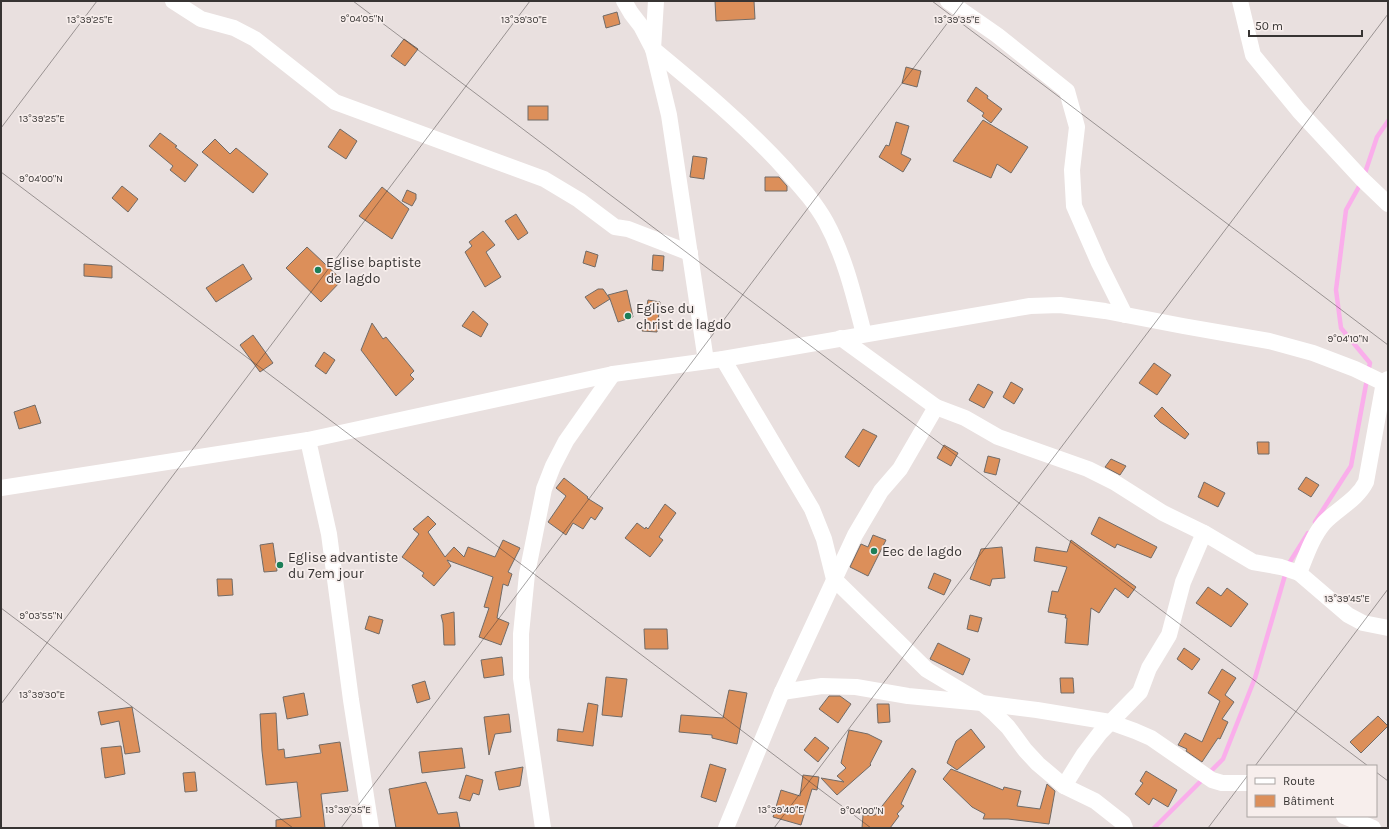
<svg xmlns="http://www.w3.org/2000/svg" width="1389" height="829" font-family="Karla,sans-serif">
	<rect width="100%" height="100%" fill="#e9e0df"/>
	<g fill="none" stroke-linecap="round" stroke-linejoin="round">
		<g stroke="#faaeeb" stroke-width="4.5">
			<path d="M 1364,176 L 1377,137 L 1388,121"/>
			<path d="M 1361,183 L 1346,210 L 1336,290 L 1341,328 L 1370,363 L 1368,372"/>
			<path d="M 1315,522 L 1351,466 L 1367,379"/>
			<path d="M 1154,828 L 1223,759 L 1255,678 L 1288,565 L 1308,533"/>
		</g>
	</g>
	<g fill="#dc8f5a" stroke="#716b67">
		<path d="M 715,1 L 754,1 L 755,19 L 716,21 Z"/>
		<path d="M 617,12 L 620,24 L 606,28 L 603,16 Z"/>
		<path d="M 404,39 L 418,49 L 405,66 L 391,56 Z"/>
		<path d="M 906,67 L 921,71 L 917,87 L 902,83 Z"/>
		<path d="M 976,87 L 988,96 L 987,98 L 1002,109 L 991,123 L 982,116 L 984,113 L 967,101 Z"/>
		<rect x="528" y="106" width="20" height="14"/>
		<path d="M 983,120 L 1028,147 L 1011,173 L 997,164 L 991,178 L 953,161 Z"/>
		<path d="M 896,122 L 909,126 L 901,154 L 911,159 L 903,172 L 879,157 L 886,145 L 889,146 Z"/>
		<path d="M 340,129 L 357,141 L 346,159 L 328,147 Z"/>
		<path d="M 160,133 L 177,146 L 175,147 L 198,165 L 185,182 L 170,170 L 173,166 L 149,146 Z"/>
		<path d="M 215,139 L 230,154 L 236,148 L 268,174 L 253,193 L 202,152 Z"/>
		<path d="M 693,156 L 707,158 L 704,179 L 690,177 Z"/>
		<path d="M 765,177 L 779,177 L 787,186 L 787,191 L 765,191 Z"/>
		<path d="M 122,186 L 138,199 L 128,212 L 112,198 Z"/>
		<path d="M 382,187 L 409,209 L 392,239 L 359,216 Z"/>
		<path d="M 407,190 L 416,194 L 416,199 L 412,206 L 402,201 Z"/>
		<path d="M 516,214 L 528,233 L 518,240 L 505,221 Z"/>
		<path d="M 483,231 L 495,245 L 486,252 L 501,277 L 485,287 L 465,252 L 472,246 L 469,242 Z"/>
		<path d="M 307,247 L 342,280 L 321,302 L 286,268 Z"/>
		<path d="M 586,251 L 598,255 L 595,267 L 583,263 Z"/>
		<path d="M 653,255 L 664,256 L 663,271 L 652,270 Z"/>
		<path d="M 84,264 L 112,266 L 112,278 L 84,276 Z"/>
		<path d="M 243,264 L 252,279 L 216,302 L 206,288 Z"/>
		<path d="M 598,289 L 603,289 L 610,299 L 608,295 L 627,290 L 633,317 L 618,322 L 610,299 L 594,309 L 585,297 Z"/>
		<path d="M 648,300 L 660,302 L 657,332 L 642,331 Z"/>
		<path d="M 473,311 L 488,324 L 481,337 L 462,326 Z"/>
		<path d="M 372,323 L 383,339 L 386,337 L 414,371 L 410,375 L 414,379 L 396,396 L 361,350 Z"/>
		<path d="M 253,335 L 273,363 L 260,372 L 240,345 Z"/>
		<path d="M 324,352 L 335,360 L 326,374 L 315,366 Z"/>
		<path d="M 1154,363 L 1171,375 L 1157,395 L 1139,383 Z"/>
		<path d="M 1011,382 L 1023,389 L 1014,404 L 1003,397 Z"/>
		<path d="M 978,384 L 993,392 L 984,408 L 969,400 Z"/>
		<path d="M 35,405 L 41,423 L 19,429 L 14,412 Z"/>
		<path d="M 1162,407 L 1189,434 L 1185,439 L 1160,422 L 1154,416 Z"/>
		<path d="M 863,429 L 877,436 L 859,467 L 845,457 Z"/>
		<path d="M 1257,442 L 1269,442 L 1269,454 L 1258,454 Z"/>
		<path d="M 944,445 L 958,453 L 951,466 L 937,458 Z"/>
		<path d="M 988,456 L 1000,459 L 996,475 L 984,472 Z"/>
		<path d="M 1111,459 L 1126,466 L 1120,475 L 1105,467 Z"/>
		<path d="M 1306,477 L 1319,485 L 1311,497 L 1298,489 Z"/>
		<path d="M 564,478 L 588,497 L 587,498 L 603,508 L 595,520 L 591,517 L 583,529 L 573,523 L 566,535 L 548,522 L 566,496 L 556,488 Z"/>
		<path d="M 1204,482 L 1225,493 L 1218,507 L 1198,497 Z"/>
		<path d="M 665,504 L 676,513 L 659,537 L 663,540 L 650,557 L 625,538 L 637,523 L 645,529 L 646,527 L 648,529 Z"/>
		<path d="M 428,516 L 436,524 L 428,532 L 445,557 L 454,547 L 464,557 L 468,547 L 495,557 L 503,540 L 520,548 L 508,572 L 512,574 L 508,586 L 503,584 L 497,618 L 509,623 L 501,645 L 479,637 L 489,608 L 484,607 L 493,577 L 447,560 L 451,566 L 434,586 L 422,576 L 424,573 L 402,557 L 419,534 L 413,529 Z"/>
		<path d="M 1099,517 L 1157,547 L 1151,558 L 1117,544 L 1115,548 L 1091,534 Z"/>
		<path d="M 873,535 L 886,540 L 868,576 L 850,567 L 861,544 L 868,547 Z"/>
		<path d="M 1071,540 L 1136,587 L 1128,598 L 1115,588 L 1099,613 L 1091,608 L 1088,645 L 1065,643 L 1067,618 L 1065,618 L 1066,615 L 1048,612 L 1052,591 L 1058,592 L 1067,567 L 1034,561 L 1036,547 L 1067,552 Z"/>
		<path d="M 273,543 L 277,571 L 264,572 L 260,545 Z"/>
		<path d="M 1002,547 L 1005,578 L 992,579 L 990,586 L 970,579 L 981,549 Z"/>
		<path d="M 934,573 L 951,580 L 944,595 L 928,588 Z"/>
		<path d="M 217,579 L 232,579 L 233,595 L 218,596 Z"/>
		<path d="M 1208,587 L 1221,596 L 1227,588 L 1248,604 L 1231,627 L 1196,603 Z"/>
		<path d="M 454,612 L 455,645 L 444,645 L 443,623 L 441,615 Z"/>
		<path d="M 970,615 L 982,618 L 978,632 L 967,629 Z"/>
		<path d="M 369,616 L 383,620 L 379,634 L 365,629 Z"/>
		<path d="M 644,629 L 667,629 L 668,649 L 645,649 Z"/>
		<path d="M 938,643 L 970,659 L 963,675 L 930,659 Z"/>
		<path d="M 1184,648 L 1200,659 L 1192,670 L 1177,659 Z"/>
		<path d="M 502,657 L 504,675 L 484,678 L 481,660 Z"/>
		<path d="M 1222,669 L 1236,678 L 1225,695 L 1234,702 L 1222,719 L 1228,722 L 1220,739 L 1218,738 L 1202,762 L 1186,751 L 1187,749 L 1178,745 L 1185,733 L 1202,742 L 1220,701 L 1208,693 Z"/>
		<path d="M 606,677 L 627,679 L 622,717 L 602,715 Z"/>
		<path d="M 1060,678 L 1073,678 L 1074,693 L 1061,693 Z"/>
		<path d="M 425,681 L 430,699 L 417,703 L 412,685 Z"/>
		<path d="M 729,690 L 747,693 L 737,744 L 712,738 L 712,735 L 679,732 L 681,715 L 723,718 Z"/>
		<path d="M 304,693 L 308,715 L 287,719 L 283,697 Z"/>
		<path d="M 829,696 L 840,696 L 851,704 L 838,723 L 819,709 Z"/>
		<path d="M 588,703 L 598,705 L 593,746 L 557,741 L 558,729 L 583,732 Z"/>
		<path d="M 877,704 L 889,704 L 890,722 L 878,723 Z"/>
		<path d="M 132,707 L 140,752 L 125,754 L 119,721 L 101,725 L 98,712 Z"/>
		<path d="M 276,713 L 278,750 L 284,749 L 285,758 L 321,753 L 319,745 L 340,742 L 348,791 L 321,794 L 325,828 L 276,828 L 276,820 L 301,817 L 297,782 L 266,785 L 262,751 L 260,714 Z"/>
		<path d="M 509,714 L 511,732 L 495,734 L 489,755 L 484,717 Z"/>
		<path d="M 1378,716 L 1388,726 L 1361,753 L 1350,742 Z"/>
		<path d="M 971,729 L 985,747 L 957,770 L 947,763 L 956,741 Z"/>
		<path d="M 849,730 L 868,734 L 882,741 L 870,764 L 871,765 L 837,795 L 821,778 L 844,782 L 837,776 L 846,768 L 841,763 Z"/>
		<path d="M 815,737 L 829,748 L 818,762 L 804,750 Z"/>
		<path d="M 121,746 L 125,774 L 105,778 L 101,748 Z"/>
		<path d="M 462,748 L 465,768 L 422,773 L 419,752 Z"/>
		<path d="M 710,764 L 726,769 L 716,802 L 701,797 Z"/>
		<path d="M 523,767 L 520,786 L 499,790 L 495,772 Z"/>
		<path d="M 912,768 L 916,771 L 901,804 L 904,806 L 897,814 L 899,816 L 890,828 L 862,828 L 863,815 L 875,815 Z"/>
		<path d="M 951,769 L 1003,790 L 1004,787 L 1021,791 L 1017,806 L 1040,809 L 1047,784 L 1055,791 L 1049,824 L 1008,819 L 983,819 L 985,814 L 972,807 L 943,779 Z"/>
		<path d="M 1146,771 L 1177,790 L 1168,807 L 1153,798 L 1149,805 L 1135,794 L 1143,783 L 1140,781 Z"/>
		<path d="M 195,772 L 197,791 L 185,792 L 183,773 Z"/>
		<path d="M 466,775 L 483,780 L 479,795 L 473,793 L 470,801 L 459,798 Z"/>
		<path d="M 803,775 L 819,777 L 817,790 L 812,789 L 801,825 L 773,817 L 781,790 L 800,796 Z"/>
		<path d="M 426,782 L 438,814 L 457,812 L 460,828 L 396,828 L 389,789 Z"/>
	</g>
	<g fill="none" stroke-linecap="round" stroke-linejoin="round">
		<g stroke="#fff" stroke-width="16">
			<path d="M 173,1 L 201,19 L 234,28 L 255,39 L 335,102 L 544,179 L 579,200 L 615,227 L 628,229 L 690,253"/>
			<path d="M 624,1 L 631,13 L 641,26 L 653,49 L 669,115 L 706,361"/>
			<path d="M 948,1 L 997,35 L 1067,91 L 1077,127 L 1072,170 L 1074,206 L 1099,263 L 1125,315"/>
			<path d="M 1240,1 L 1253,55 L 1299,111 L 1363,180 L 1388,204"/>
			<path d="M 653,49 C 699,87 745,125 785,169 C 800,186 815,202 826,222 C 845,257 854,296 864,334"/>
			<path d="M 653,49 L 656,1"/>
			<path d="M 841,338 L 936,407 L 965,418 L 998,437 L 1088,469 L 1114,482 L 1163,513 L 1204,533 L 1253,562 L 1281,567 L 1299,573 L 1348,615 L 1363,623 L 1388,628"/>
			<path d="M 723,359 L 812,509 L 824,539 L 834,579 L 927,670 L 982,703 L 995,714 L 1008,727 L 1025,750 L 1038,764 L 1064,786 L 1095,801 L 1123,823 L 1125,828"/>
			<path d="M 308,440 L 329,534 L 351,700 L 371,828"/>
			<path d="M 1,488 L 308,440 L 613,374 L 723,359 L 1030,306 L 1060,305 L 1105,311 L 1183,326 L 1269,341 L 1313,353 L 1355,369 L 1388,385"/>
			<path d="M 1299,573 C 1306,556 1312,537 1324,523 C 1337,509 1357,500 1366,482 L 1384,382 L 1388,379"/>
			<path d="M 782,692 L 822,686 L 856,687 L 908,696 L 982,703 L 1037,710 L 1110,722 L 1135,731 L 1151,738 L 1212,780 L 1222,783 L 1248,783"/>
			<path d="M 1064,786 L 1084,754 L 1100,733 L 1140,692 L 1149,668 L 1169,635 L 1183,582 L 1204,533"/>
			<path d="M 1344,816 L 1373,828"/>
			<path d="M 543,828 L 521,678 L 521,634 L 527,574 L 544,489 L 553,466 L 566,441 L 613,374"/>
			<path d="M 726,828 L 782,692 L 855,535 L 881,491 L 900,469 L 936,407"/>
		</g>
	</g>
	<path fill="none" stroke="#373433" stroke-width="1" stroke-opacity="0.45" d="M 353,1 L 1368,766M 932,1 L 1388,345M 1,128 L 97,1M 1,172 L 871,828M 1,608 L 293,828M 1,704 L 530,1M 1255,766 L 1388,589M 1376,772 L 1388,781M 341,828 L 964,1M 774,828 L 1388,14M 1208,828 L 1248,775"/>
	<g fill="#1c7f58" stroke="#f7eeec" stroke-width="1.5">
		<circle cx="318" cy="270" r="4"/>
		<circle cx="628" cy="316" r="4"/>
		<circle cx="874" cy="551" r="4"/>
		<circle cx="280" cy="565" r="4"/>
	</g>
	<g text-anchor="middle" stroke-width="3.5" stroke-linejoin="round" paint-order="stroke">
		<g font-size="14" fill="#373433" stroke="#f7eeec" text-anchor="start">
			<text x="326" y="267">Eglise baptiste<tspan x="326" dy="16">de lagdo</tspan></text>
			<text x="636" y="313">Eglise du<tspan x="636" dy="16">christ de lagdo</tspan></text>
			<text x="882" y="556">Eec de lagdo</text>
			<text x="288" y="562">Eglise advantiste<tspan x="288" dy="16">du 7em jour</tspan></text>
		</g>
	</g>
	<g font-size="10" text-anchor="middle" fill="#373433" stroke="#f7eeec" stroke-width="3.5" stroke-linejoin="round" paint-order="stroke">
		<text x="362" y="22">9°04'05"N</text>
		<text x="90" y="23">13°39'25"E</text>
		<text x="524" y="23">13°39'30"E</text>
		<text x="957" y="23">13°39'35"E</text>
		<text x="42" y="122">13°39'25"E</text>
		<text x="41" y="182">9°04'00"N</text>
		<text x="1348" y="342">9°04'10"N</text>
		<text x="1347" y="602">13°39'45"E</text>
		<text x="41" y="619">9°03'55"N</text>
		<text x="42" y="698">13°39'30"E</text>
		<text x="348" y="813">13°39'35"E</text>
		<text x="781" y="813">13°39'40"E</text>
		<text x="862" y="814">9°04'00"N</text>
	</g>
	<rect width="1389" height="829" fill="none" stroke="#373433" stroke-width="4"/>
	<rect x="1247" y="765" width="130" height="52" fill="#f7eeec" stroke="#aaa4a2"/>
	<rect x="1255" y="778" width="20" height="6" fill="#ffffff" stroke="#aaa4a2"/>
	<text x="1283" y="785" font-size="12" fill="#373433">Route</text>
	<rect x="1255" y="795" width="20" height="12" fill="#dc8f5a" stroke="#aaa4a2"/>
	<text x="1283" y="805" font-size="12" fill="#373433">Bâtiment</text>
	<path d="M1249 30v6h113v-6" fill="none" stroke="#373433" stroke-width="2"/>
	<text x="1255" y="30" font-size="12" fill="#373433" stroke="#f7eeec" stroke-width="3" paint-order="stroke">50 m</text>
</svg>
